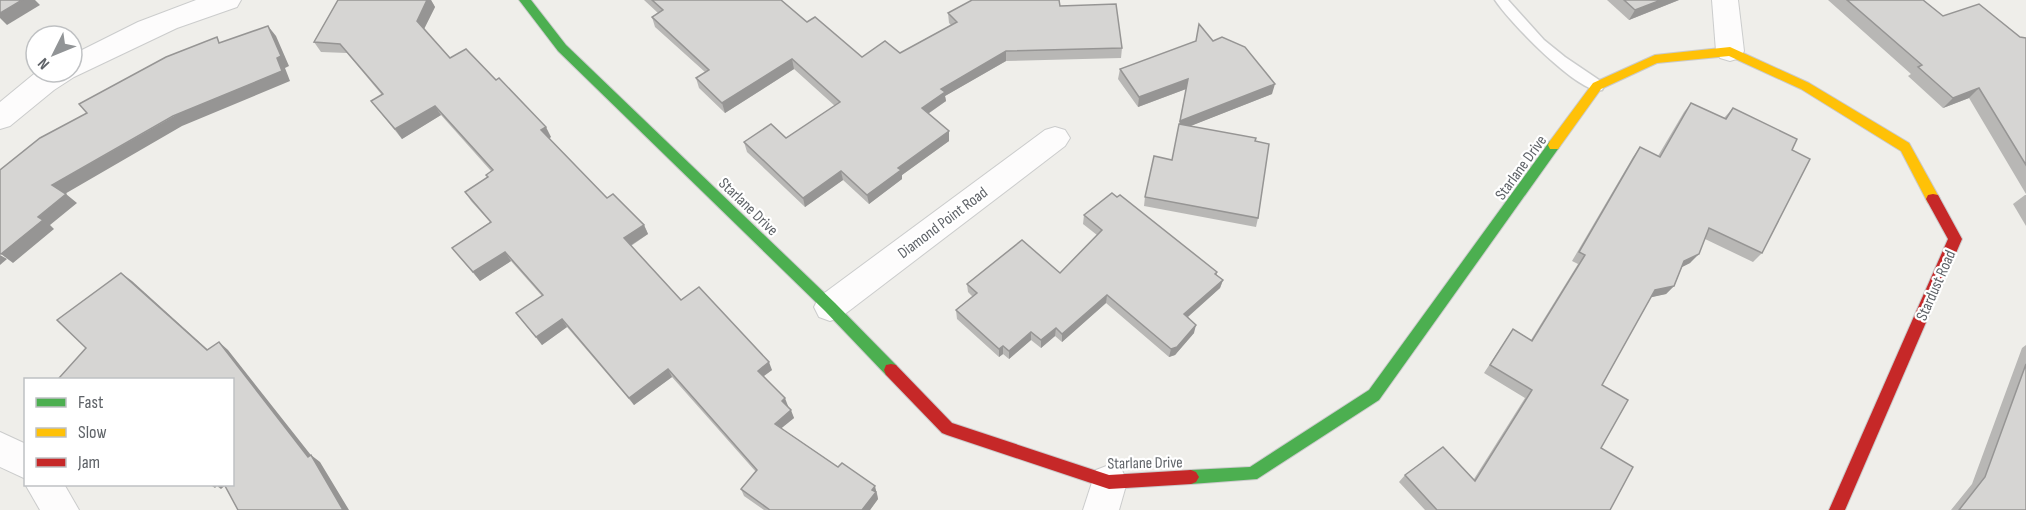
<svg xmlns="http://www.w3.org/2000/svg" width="2026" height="510" font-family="'Sofia Sans Condensed',sans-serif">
	<rect width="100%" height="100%" fill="#efeeea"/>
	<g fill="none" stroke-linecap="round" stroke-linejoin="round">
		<defs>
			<path id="lane" d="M 1495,0 L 1508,0 L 1544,40 L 1565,57 L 1602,82 L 1604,86 L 1602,90 C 1580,96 1507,19 1495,0 Z"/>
			<g id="street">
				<path d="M 196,0 L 241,0 L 237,7 L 177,28 L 74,77 L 54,90 L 10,126 L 0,129 L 0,102 L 34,74 L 39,72 L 72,72 L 72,55 L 138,22 Z"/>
				<path d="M 1712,0 L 1738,0 L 1744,51 L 1740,58 L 1730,61 L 1720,58 L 1716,51 Z"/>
				<path d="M 1055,127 L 1065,130 L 1070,138 L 1065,146 L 841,317 L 830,321 L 819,317 L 814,307 L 819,297 L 1045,130 Z"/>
				<path d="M 0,432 L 26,444 L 26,479 L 0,467 Z"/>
				<path d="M 1109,465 L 1122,470 L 1127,482 L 1119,510 L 1083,510 L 1096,470 Z"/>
				<path d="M 25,484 L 64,484 L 79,510 L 40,510 Z"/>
			</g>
			<g id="fast">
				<path d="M 519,0 L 531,0 L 566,45 L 835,303 L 896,365 L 898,370 L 896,375 L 891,376 L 886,375 L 825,311 L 558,51 Z"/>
				<path d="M 1554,140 L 1560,145 L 1558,149 L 1379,400 L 1257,479 L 1191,484 L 1186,482 L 1183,477 L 1186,472 L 1191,470 L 1250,467 L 1369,390 L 1550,141 Z"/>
			</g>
			<path id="slow" d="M 1730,47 L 1809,83 L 1909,143 L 1940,199 L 1938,203 L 1928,203 L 1901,151 L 1801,89 L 1729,56 L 1657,63 L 1601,89 L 1558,149 L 1550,149 L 1548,145 L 1550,141 L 1593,83 L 1655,55 Z"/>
			<g id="jam">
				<path d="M 1933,194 L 1938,195 L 1962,239 L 1845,510 L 1829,510 L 1948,239 L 1926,199 L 1928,195 Z"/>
				<path d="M 891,364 L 896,365 L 952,423 L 1109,475 L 1191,470 L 1196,472 L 1199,477 L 1196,482 L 1191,484 L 1109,489 L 947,435 L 942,433 L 886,375 L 884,370 L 886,365 Z"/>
			</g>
		</defs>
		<use href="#lane" stroke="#cbcccc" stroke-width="3"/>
		<use href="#street" stroke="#cbcccc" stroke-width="2"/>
		<use href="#fast" stroke="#cacacb" stroke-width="2"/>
		<use href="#slow" stroke="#cacacb" stroke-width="2"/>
		<use href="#jam" stroke="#cacacb" stroke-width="2"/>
		<use href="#lane" fill="#fdfcfc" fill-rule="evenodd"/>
		<use href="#street" fill="#fdfcfc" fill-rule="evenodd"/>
		<use href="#fast" fill="#4caf50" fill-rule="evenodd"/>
		<use href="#slow" fill="#ffc107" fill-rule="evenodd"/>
		<use href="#jam" fill="#c62828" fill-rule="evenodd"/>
	</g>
	<g fill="#b8b7b5">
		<path d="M 338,0 L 431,0 L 435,7 L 424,29 L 450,58 L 551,137 L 549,138 L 607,198 L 644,225 L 648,234 L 631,246 L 681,300 L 772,370 L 764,376 L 788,406 L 794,418 L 781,428 L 838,467 L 877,493 L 878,499 L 870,510 L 764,510 L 744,496 L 741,489 L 756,472 L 672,377 L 634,405 L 567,327 L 542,345 L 516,313 L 542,296 L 511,261 L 480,281 L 452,248 L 490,222 L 471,201 L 465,192 L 487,178 L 491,171 L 441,115 L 402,139 L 371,101 L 382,95 L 347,53 L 321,52 L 314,42 Z"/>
		<path d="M 644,0 L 781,0 L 807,22 L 862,57 L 900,53 L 951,25 L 949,23 L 948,13 L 1060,6 L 1122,48 L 1121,58 L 1006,61 L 945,96 L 946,101 L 928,114 L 949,141 L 902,175 L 902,179 L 869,204 L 843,180 L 805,207 L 747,152 L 744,142 L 786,138 L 835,106 L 794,69 L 725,113 L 699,88 L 696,78 L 705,72 L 655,27 L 652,17 L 658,13 Z"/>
		<path d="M 1607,0 L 1679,0 L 1629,20 Z"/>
		<path d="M 1828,0 L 1923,0 L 1943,16 L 2020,37 L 2026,38 L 2026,194 L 1969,98 L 1943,108 L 1908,76 L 1911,74 Z"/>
		<path d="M 1213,41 L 1272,94 L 1190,126 L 1255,141 L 1258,218 L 1256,227 L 1144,206 L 1145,197 L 1172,160 L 1186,89 L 1138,107 L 1118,79 L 1120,69 Z"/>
		<path d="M 1691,103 L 1724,118 L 1733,108 L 1792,150 L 1762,253 L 1753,262 L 1705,239 L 1690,263 L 1682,267 L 1674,286 L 1666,294 L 1651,297 L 1602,385 L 1601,448 L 1610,510 L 1425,510 L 1399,482 L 1405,475 L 1474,479 L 1525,398 L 1484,373 L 1513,329 L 1531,340 L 1578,264 L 1572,261 L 1633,157 L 1640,147 L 1658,156 L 1684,112 Z"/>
		<path d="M 2025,195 L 2026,195 L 2026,226 L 2013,204 Z"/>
		<path d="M 1084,215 L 1217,272 L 1217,275 L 1223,280 L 1220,288 L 1188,317 L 1194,333 L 1175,355 L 1169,357 L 1106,303 L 1062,342 L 1055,336 L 1041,348 L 1031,340 L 1009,359 L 1003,354 L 999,357 L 957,319 L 956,310 L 973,297 L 968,292 L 967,284 L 1060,273 L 1097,235 L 1083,224 Z"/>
		<path d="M 2026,345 L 2026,510 L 1951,510 L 1972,484 L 2022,348 Z"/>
	</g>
	<g fill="#969594">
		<path d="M 22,0 L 35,0 L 40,5 L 7,25 L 0,18 L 0,13 Z"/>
		<path d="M 427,0 L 431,0 L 435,7 L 423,31 L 417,21 Z"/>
		<path d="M 1661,0 L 1679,0 L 1629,20 L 1635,10 Z"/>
		<path d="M 268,26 L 276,36 L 289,66 L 285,68 L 290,81 L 182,126 L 63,195 L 52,185 L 277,58 Z"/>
		<path d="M 1006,51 L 1006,61 L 945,96 L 946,101 L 923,117 L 922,108 L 941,89 Z"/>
		<path d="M 792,59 L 794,69 L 725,113 L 722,103 Z"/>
		<path d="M 1188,79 L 1186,89 L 1138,107 L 1139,97 Z"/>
		<path d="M 1275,84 L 1272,94 L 1178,131 L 1180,121 Z"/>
		<path d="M 1979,88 L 1969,98 L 1943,108 L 1953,98 Z"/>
		<path d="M 435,106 L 441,115 L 402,139 L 395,129 Z"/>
		<path d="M 546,127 L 551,137 L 547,140 L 541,130 Z"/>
		<path d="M 949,131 L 949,141 L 902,175 L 902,179 L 869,204 L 867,195 L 898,168 Z"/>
		<path d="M 841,171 L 843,180 L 805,207 L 803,198 Z"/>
		<path d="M 66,194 L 77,203 L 50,225 L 54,229 L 13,263 L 1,254 L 38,217 Z"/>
		<path d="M 644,225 L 648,234 L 628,247 L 624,238 Z"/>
		<path d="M 505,252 L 511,261 L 480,281 L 473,272 Z"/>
		<path d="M 1699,254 L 1690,263 L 1676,270 L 1684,261 Z"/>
		<path d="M 0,255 L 7,259 L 0,265 Z"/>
		<path d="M 121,273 L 132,281 L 217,358 L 207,350 Z"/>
		<path d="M 1223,280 L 1220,288 L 1182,322 L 1184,314 Z"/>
		<path d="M 1674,286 L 1666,294 L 1648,298 L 1655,290 Z"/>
		<path d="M 1107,295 L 1106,303 L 1062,342 L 1062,334 Z"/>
		<path d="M 562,319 L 567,327 L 542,345 L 536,337 Z"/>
		<path d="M 1196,325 L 1194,333 L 1175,355 L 1169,357 L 1171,349 Z"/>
		<path d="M 1056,328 L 1055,336 L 1041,348 L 1041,340 Z"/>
		<path d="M 1031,332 L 1031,340 L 1009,359 L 1009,351 Z"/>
		<path d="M 219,342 L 228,350 L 314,459 L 311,455 L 320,462 L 349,510 L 343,510 L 308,457 Z"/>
		<path d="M 1003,346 L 1003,354 L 999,357 L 999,349 Z"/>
		<path d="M 769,362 L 772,370 L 761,378 L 758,371 Z"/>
		<path d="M 668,369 L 672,377 L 634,405 L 629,398 Z"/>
		<path d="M 785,398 L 788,406 L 785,408 L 782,401 Z"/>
		<path d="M 791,410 L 794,418 L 778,431 L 775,424 Z"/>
		<path d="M 209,484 L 227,484 L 221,489 L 217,486 L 215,488 Z"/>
		<path d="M 875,486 L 878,499 L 870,510 L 862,510 L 872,490 Z"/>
	</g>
	<g fill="#d6d5d3" stroke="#969594" stroke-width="1.5">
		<path d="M 0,0 L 22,0 L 0,13 Z"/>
		<path d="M 338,0 L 427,0 L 417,21 L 450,58 L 466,49 L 496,80 L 499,78 L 546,127 L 541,130 L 607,198 L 613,194 L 644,225 L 624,238 L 681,300 L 699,287 L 769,362 L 758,371 L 785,398 L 782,401 L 791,410 L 775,424 L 838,467 L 842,463 L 875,486 L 872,490 L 876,492 L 862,510 L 770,510 L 741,489 L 757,470 L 668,369 L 629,398 L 562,319 L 536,337 L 516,313 L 543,295 L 505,252 L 473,272 L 452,248 L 491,222 L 465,192 L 488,177 L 486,175 L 493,170 L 435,106 L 395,129 L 371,101 L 383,94 L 340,44 L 314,42 Z"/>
		<path d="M 652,0 L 781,0 L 807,22 L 815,17 L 862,57 L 885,41 L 900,53 L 957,22 L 948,13 L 972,0 L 1059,0 L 1060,6 L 1116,4 L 1122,48 L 1006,51 L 941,89 L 945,92 L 922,108 L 949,131 L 898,168 L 901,170 L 867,195 L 841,171 L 803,198 L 744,142 L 771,124 L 786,138 L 840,102 L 792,59 L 722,103 L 696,78 L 709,70 L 652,17 L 663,10 Z"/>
		<path d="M 1624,0 L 1661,0 L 1635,10 Z"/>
		<path d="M 1847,0 L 1923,0 L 1943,16 L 1979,4 L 2020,37 L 2026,38 L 2026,165 L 1979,88 L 1953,98 L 1918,67 L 1922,65 Z"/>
		<path d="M 1199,24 L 1213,41 L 1222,37 L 1245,47 L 1275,84 L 1180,121 L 1188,79 L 1139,97 L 1120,69 L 1196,41 Z"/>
		<path d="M 268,26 L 281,56 L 277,58 L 282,71 L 173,116 L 52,185 L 66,194 L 38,217 L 43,220 L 1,254 L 0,254 L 0,170 L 40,138 L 87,113 L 79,104 L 166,57 L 217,37 L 219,43 Z"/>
		<path d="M 1691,103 L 1726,119 L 1733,108 L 1797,139 L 1792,150 L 1810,159 L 1762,253 L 1709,228 L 1699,254 L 1684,261 L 1674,286 L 1655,290 L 1602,385 L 1628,400 L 1601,448 L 1633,467 L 1610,510 L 1437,510 L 1405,475 L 1443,447 L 1475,481 L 1532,390 L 1490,365 L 1513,329 L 1532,341 L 1585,255 L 1579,252 L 1640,147 L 1660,157 Z"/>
		<path d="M 1179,124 L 1256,138 L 1255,141 L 1269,144 L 1258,218 L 1145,197 L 1154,156 L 1172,160 Z"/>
		<path d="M 1112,193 L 1117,197 L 1120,195 L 1217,272 L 1215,274 L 1223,280 L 1184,314 L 1196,325 L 1177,347 L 1171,349 L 1107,295 L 1062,334 L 1056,328 L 1041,340 L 1031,332 L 1009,351 L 1003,346 L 999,349 L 956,310 L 977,293 L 967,284 L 1022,240 L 1060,273 L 1102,230 L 1084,215 Z"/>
		<path d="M 121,273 L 207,350 L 219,342 L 308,457 L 311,455 L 343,510 L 238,510 L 224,484 L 232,484 L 232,380 L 62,380 L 59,378 L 86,348 L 57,320 Z"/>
		<path d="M 2026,364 L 2026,510 L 1959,510 L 1985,477 Z"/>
	</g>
	<g text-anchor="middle" stroke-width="4.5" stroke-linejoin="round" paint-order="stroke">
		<g font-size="16" fill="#5f6368" stroke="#fff">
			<text transform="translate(1520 167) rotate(-54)" y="6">Starlane Drive</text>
			<text transform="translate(749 206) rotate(44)" y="6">Starlane Drive</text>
			<text transform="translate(942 222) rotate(-37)" y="6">Diamond Point Road</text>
			<text transform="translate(1935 285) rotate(-66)" y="6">Stardust Road</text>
			<text transform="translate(1145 462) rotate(-1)" y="6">Starlane Drive</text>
		</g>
	</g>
	<rect x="24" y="378" width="210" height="108" fill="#ffffff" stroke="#bfc1c3" stroke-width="1.5"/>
	<rect x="36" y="398" width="30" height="9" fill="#4caf50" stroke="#bfc1c3" stroke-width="1.5"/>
	<text x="78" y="408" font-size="18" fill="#5f6368">Fast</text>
	<rect x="36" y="428" width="30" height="9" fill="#ffc107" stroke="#bfc1c3" stroke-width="1.5"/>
	<text x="78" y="438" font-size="18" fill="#5f6368">Slow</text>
	<rect x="36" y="458" width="30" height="9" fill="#c62828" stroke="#bfc1c3" stroke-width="1.5"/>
	<text x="78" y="468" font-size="18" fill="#5f6368">Jam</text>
	<g transform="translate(54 54) rotate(227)"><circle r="28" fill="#ffffff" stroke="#bfc1c3" stroke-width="1.5"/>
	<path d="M0-4.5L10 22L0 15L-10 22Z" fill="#919496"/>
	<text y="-9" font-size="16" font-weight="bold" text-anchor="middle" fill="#5f6368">N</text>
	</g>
</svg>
